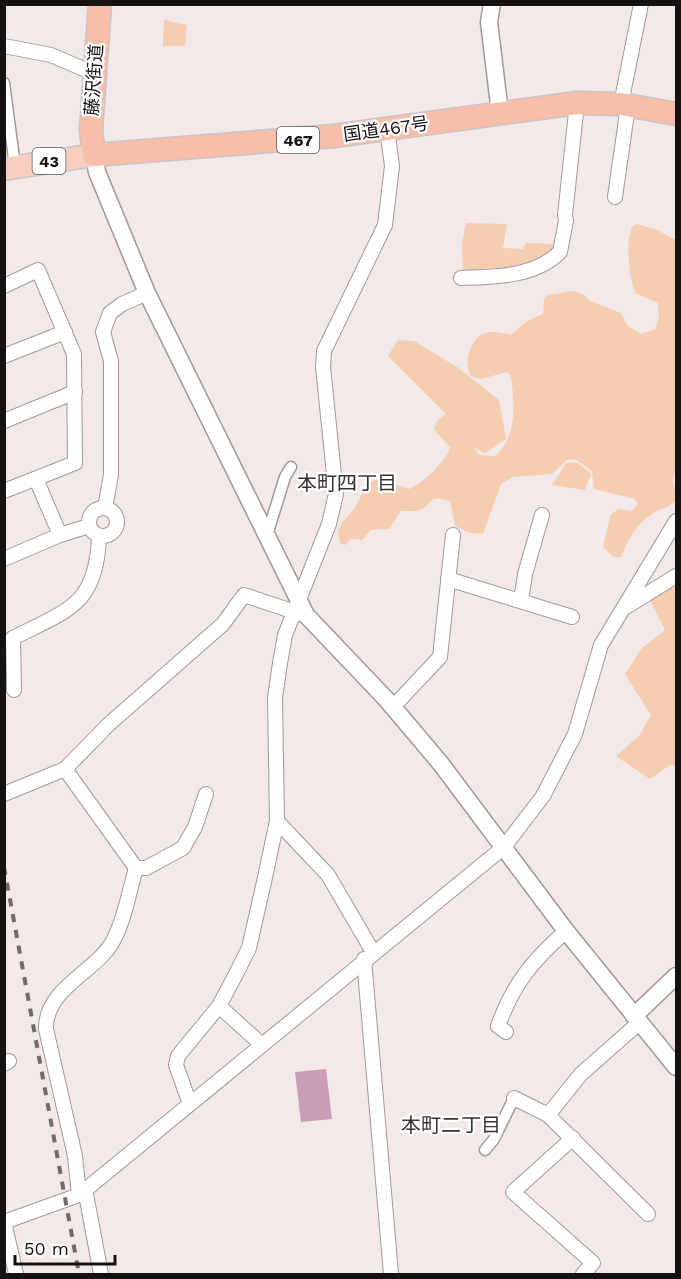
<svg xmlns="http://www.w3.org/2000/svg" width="681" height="1279" font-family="'Work Sans','Noto Sans JP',sans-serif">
	<rect width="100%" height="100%" fill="#f3e9e8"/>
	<g fill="#f5cdb0">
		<path d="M 164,20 L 187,25 L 185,46 L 163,46 Z"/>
		<path d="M 466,223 L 507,224 L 503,248 L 523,249 L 526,243 L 554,244 L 558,249 C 542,267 487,269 463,271 L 462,244 Z"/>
		<path d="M 637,224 L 657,230 L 676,240 L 676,463 L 673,481 L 676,499 C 670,508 661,508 652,514 C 637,523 627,541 621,557 L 613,557 L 603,547 L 611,514 L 619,509 L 631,511 L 638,504 L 635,499 L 594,489 L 592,471 L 575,459 L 567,460 L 552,474 L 513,477 L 501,484 L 483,534 L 469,533 L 455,526 L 450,501 C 427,494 435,503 418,511 L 401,511 L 389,529 L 371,530 L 362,540 L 351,539 L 345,545 L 341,544 C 332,527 347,519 355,507 C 362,496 365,482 379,479 L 409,489 C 423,483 446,462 450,447 L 436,432 L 434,427 L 439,419 L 446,414 L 388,356 L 398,340 L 414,341 L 457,367 L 499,400 L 506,439 L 485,453 L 474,448 L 479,455 L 495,456 C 517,437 515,405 511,377 L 507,372 L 481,379 L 471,376 C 463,366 470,339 483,334 C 492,330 502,333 511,335 L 527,321 L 543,314 L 544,300 L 547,295 L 574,291 L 584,295 L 590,301 L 621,313 L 628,326 L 641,334 L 655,329 L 659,317 L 658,303 L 635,293 C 629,273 625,247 632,227 Z"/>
		<path d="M 566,463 L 578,463 L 591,474 L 585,490 L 552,485 Z"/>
		<path d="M 676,575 L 676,765 L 670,765 L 650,779 L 616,756 L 639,736 L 651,715 L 625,674 L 641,649 L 665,630 L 649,598 Z"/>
	</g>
	<path fill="#ca9db9" d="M 326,1069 L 332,1119 L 301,1122 L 295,1072 Z"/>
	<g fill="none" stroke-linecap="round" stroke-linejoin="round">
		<defs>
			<g id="pedestrian">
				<path d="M 4,83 L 15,166"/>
				<path d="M 267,535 L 285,477 L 291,467"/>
				<path d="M 485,1150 L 494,1139 L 514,1098"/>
			</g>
			<g id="minor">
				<path d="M 4,46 L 51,55 L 93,73"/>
				<path d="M 621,104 L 641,4"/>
				<path d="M 615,197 L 628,106"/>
				<path d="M 461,278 C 494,277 535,277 560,252 L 566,221 L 565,215 L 577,103"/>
				<path d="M 4,286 L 38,270 L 74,354 L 75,463 L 4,491"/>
				<path d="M 4,356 L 65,332"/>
				<path d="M 4,421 L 75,392"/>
				<circle cx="103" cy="522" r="14"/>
				<path d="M 105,508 L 111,475 L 111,361 L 103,332 L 110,313 L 122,304 L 147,293"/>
				<path d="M 60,535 L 89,526"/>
				<path d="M 4,559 L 60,535 L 36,479"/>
				<path d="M 448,579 L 572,617"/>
				<path d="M 521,601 L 525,574 L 542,515"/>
				<path d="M 626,607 L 676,576"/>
				<path d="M 13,638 C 68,610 97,605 99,536"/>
				<path d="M 13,638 L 14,690"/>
				<path d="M 393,707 L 440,657 L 453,535"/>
				<path d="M 65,769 L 136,868 L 146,868 L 183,848 L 195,827 L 206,794"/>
				<path d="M 4,794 L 65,769 L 109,724 L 223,624 L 244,595 L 301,614"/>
				<path d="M 277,821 L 328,875 L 373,952"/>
				<path d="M 364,959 L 391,1274"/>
				<path d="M 219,1006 L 262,1045"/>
				<path d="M 506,1032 L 498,1026 C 514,983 532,961 566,931"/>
				<path d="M 4,1064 L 9,1061"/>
				<path d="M 514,1098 L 548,1115 L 648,1214"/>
				<path d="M 190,1104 L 176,1065 L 178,1056 L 219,1006 L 236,974 L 249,948 L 264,882 L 277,821 L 275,698 L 280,663 L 285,635 L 329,524 L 336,494 L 323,367 L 324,351 L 385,225 L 392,166 L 387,129"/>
				<path d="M 548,1115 L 581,1074 L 640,1022"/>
				<path d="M 573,1138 L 513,1192 L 593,1263 L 583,1274"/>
				<path d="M 85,1189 L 101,1274"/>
				<path d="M 79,1195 L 75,1156 L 46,1029 C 45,987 99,971 114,939 C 125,918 129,892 136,868"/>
				<path d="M 4,1222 L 79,1195 L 504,847 L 543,796 L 575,734 L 601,645 L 676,521"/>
				<path d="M 4,1222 L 16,1274"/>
			</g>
			<g id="tertiary">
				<path d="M 492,4 L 489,22 L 500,113"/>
				<path d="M 94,155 L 97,172 L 147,293 L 306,615 L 387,700 L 441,764 L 566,931 L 676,1067"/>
				<path d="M 634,1016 L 676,976"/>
			</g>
			<path id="primary" d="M 4,169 L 94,155"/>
			<path id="trunk" d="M 100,4 L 91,130 L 94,155 L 334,136 L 577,103 L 621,104 L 676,114"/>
		</defs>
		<use href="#pedestrian" stroke="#a29898" stroke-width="13"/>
		<use href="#minor" stroke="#a29898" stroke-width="16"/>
		<use href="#tertiary" stroke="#a29898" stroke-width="19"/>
		<use href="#primary" stroke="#c7c6c6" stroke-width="25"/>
		<use href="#trunk" stroke="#c7c6c6" stroke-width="25"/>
		<use href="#pedestrian" stroke="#fff" stroke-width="10"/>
		<use href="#minor" stroke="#fff" stroke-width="14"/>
		<use href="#tertiary" stroke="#fff" stroke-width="16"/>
		<use href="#primary" stroke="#facebf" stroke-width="22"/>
		<use href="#trunk" stroke="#f8beaa" stroke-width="22"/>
		<path stroke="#716b6a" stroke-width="4" stroke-dasharray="8 8" stroke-linecap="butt" d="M 4,867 L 79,1274"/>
	</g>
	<g text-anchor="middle" stroke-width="4.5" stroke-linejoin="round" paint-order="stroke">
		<g fill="#fff" stroke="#5b5959" stroke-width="1.5">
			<rect x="277" y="127" width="42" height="26" rx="4.5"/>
			<rect x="32.5" y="148" width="33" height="26" rx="4.5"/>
		</g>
		<g font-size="16" font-weight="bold" fill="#151212">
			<text x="298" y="146">467</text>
			<text x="49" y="167">43</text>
		</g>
		<g font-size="18" fill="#151212" stroke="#fff">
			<text transform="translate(94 80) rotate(-86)" y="6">藤沢街道</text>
			<text transform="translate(386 129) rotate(-8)" y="6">国道467号</text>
		</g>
		<g font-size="20" fill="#393131" stroke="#fff">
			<text x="347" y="490">本町四丁目</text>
			<text x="451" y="1132">本町二丁目</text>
		</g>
	</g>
	<rect width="681" height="1279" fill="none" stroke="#151212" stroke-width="12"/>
	<path d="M15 1255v9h100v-9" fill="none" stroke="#151212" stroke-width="3"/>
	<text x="24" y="1255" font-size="18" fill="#151212" stroke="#ffffff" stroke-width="4.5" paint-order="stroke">50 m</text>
</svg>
